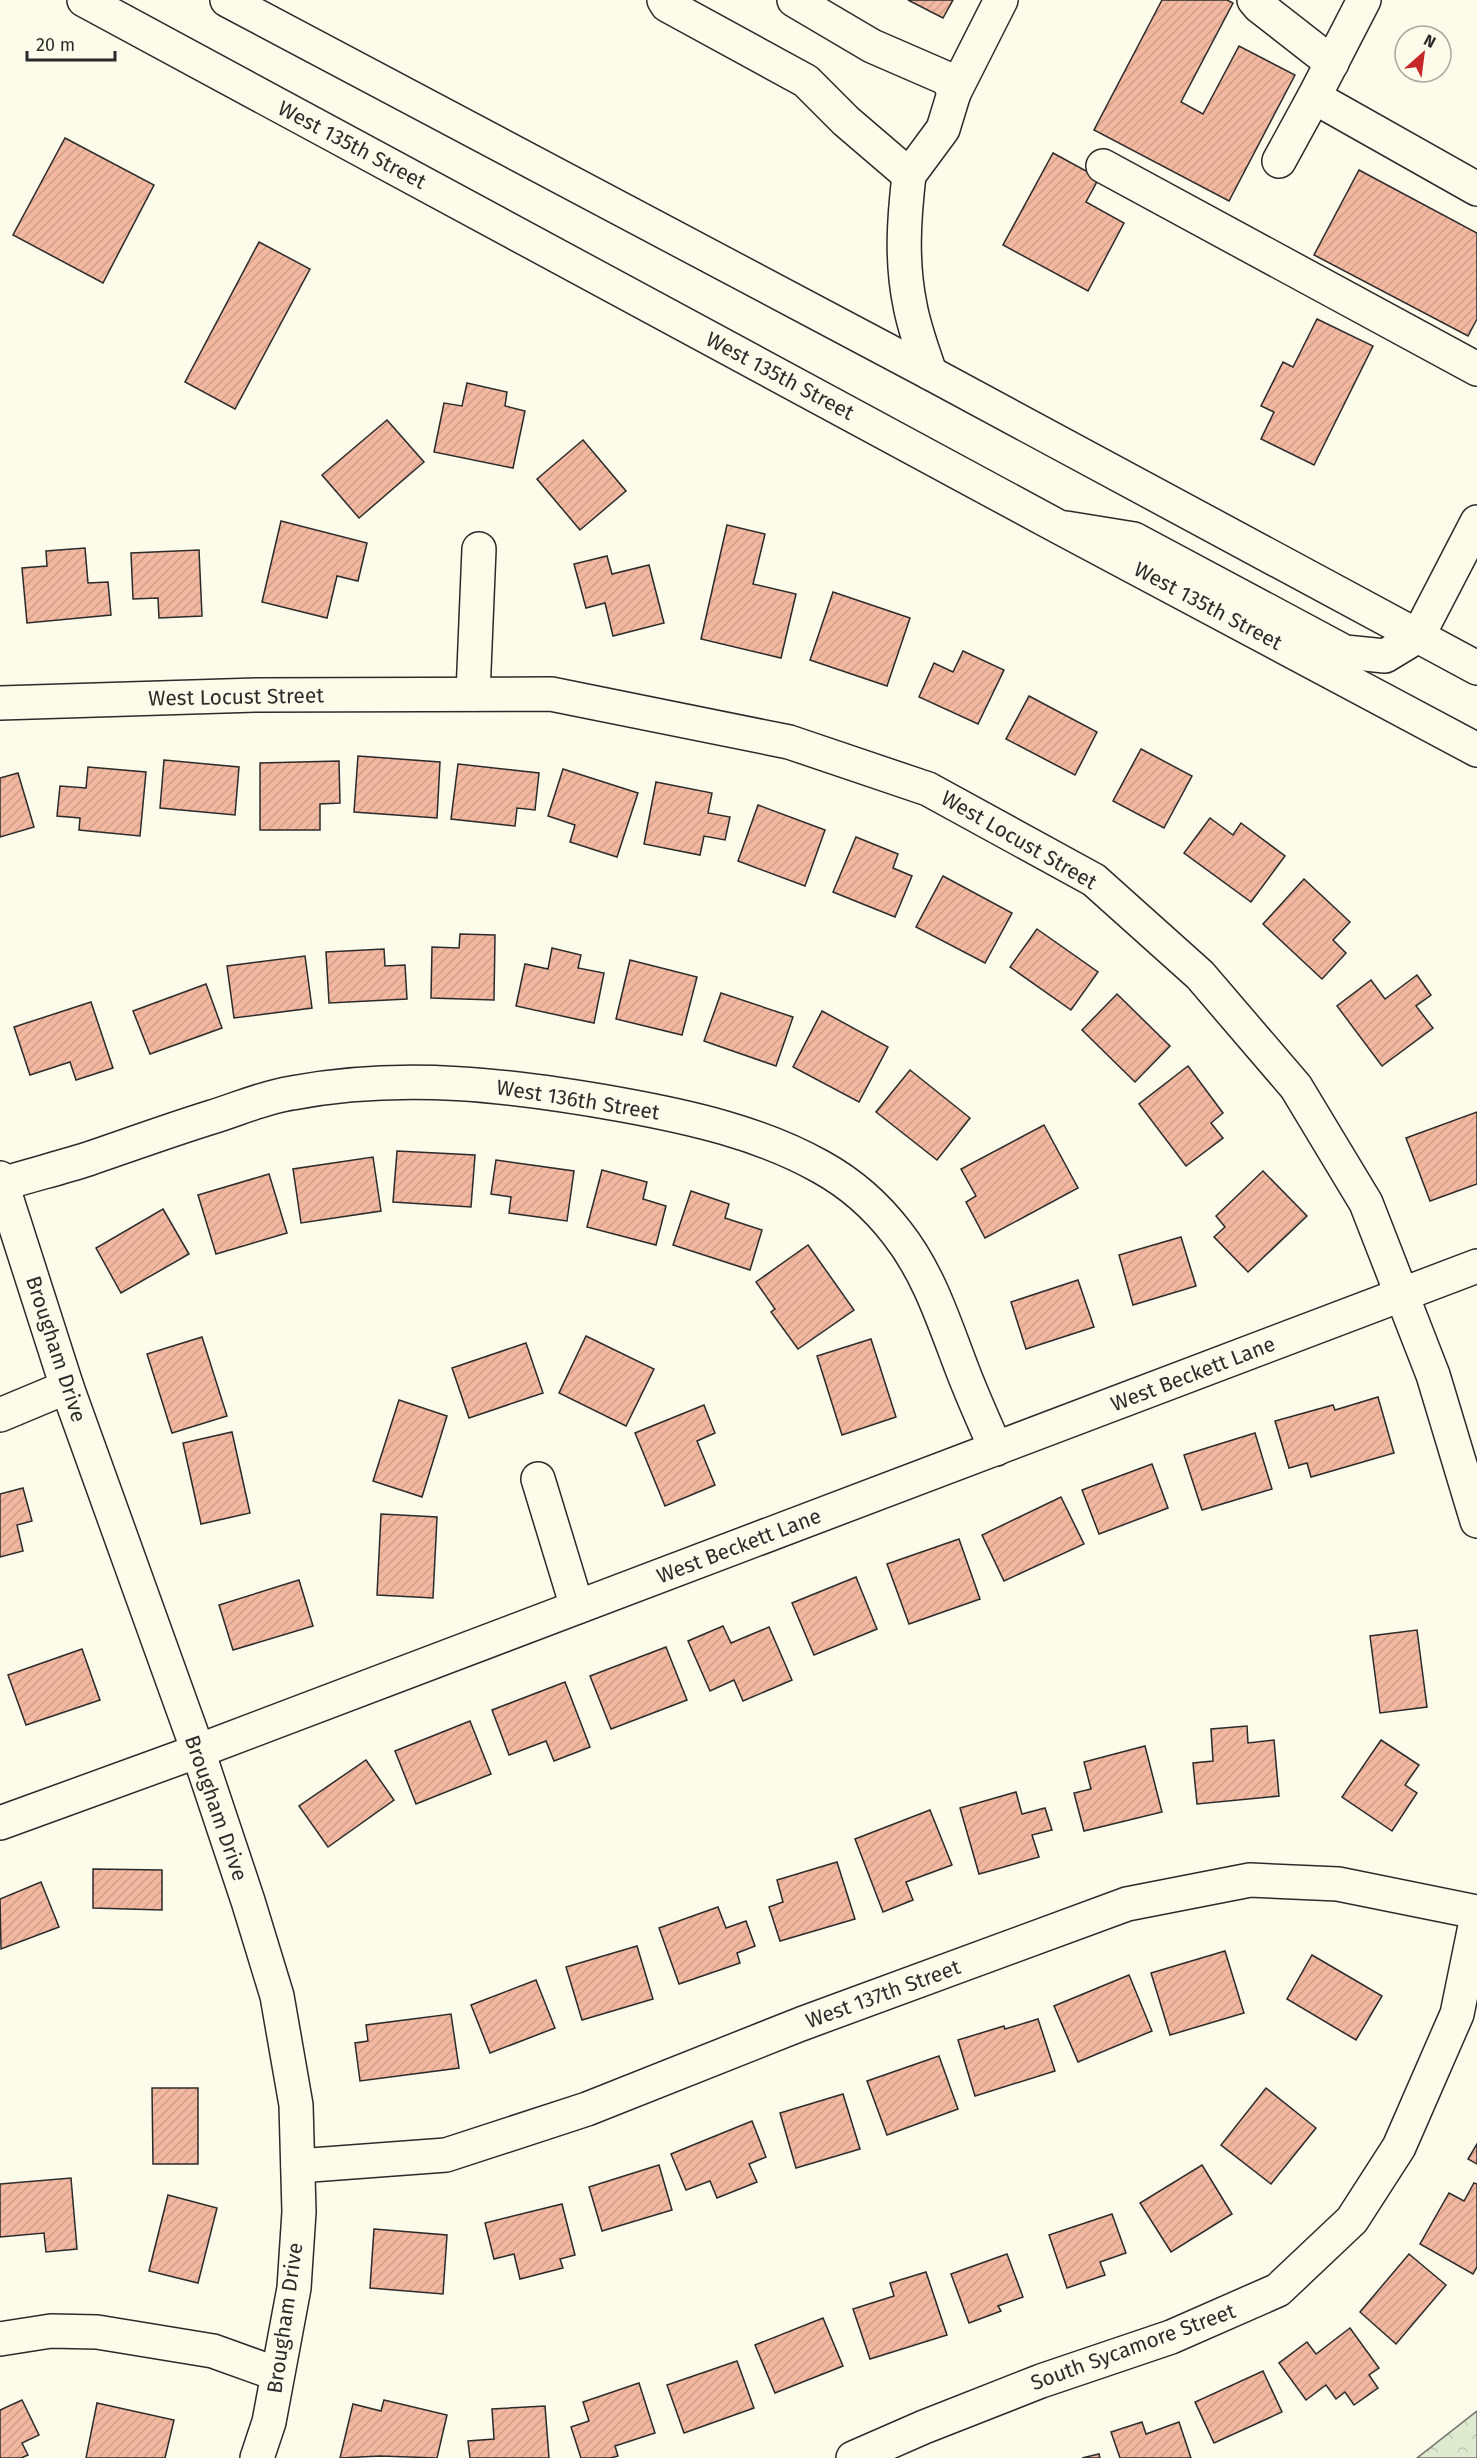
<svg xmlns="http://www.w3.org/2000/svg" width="1477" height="2458" font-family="'Fira Sans',sans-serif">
	<defs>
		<pattern id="forest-crowns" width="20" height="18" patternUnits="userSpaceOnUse" patternTransform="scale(1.5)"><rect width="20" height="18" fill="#deebd1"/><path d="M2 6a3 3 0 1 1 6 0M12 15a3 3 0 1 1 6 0" fill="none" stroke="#bfcab4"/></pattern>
		<pattern id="building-hatch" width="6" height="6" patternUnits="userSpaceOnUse" patternTransform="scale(1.5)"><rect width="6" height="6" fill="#f2b8a0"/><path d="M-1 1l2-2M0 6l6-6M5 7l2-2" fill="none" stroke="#d09e8a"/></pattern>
	</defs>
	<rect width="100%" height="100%" fill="#fdfbea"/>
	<path fill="url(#forest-crowns)" stroke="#74746e" stroke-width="1.5" d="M 1477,2411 L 1477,2458 L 1417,2458 Z"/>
	<g fill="url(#building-hatch)" stroke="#2b2b2b" stroke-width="1.5">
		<path d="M 908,0 L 953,0 L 943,18 Z"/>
		<path d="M 1162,0 L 1227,0 L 1233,3 L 1181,102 L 1203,114 L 1239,46 L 1295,75 L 1229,201 L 1094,130 Z"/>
		<path d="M 65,138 L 154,185 L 103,283 L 13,235 Z"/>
		<path d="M 1053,153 L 1099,178 L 1086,202 L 1124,223 L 1088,291 L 1003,245 Z"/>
		<path d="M 1359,170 L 1477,233 L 1477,319 L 1468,336 L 1314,255 Z"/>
		<path d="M 259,242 L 310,269 L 235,409 L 185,382 Z"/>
		<path d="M 1317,319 L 1373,346 L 1314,465 L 1261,439 L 1274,412 L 1261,406 L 1283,362 L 1293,367 Z"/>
		<path d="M 467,383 L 507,392 L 505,406 L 525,411 L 513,468 L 434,452 L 444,403 L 462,406 Z"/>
		<path d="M 387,420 L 424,462 L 359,518 L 322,475 Z"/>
		<path d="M 583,440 L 626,491 L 580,530 L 537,479 Z"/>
		<path d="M 281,521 L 367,543 L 358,581 L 337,576 L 327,618 L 262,602 Z"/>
		<path d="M 727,525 L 765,534 L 753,584 L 796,594 L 781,658 L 701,639 Z"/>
		<path d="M 85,548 L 88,583 L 108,582 L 111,615 L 27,623 L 22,568 L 47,566 L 46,551 Z"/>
		<path d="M 199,550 L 202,616 L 159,618 L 158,598 L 133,599 L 131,553 Z"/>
		<path d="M 607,556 L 612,574 L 649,565 L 664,623 L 613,636 L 605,603 L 586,608 L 574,564 Z"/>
		<path d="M 833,592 L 910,618 L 887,686 L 810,660 Z"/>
		<path d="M 963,651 L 1004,670 L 978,724 L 919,697 L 934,663 L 953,672 Z"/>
		<path d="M 1029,696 L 1097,732 L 1075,775 L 1006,739 Z"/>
		<path d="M 1141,749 L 1192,776 L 1164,828 L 1113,801 Z"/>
		<path d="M 358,756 L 440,762 L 437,818 L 354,812 Z"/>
		<path d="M 164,760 L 239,767 L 235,815 L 160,808 Z"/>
		<path d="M 339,761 L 340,803 L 320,804 L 320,830 L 260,830 L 260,763 Z"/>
		<path d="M 458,764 L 539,773 L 535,810 L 517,808 L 515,826 L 451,819 Z"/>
		<path d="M 88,767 L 146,772 L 140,836 L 79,830 L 80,818 L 57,816 L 60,786 L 86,788 Z"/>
		<path d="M 563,769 L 638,793 L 617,857 L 570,842 L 575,825 L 548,816 Z"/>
		<path d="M 18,773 L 34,827 L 0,837 L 0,778 Z"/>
		<path d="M 656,782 L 712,793 L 708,813 L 730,817 L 725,840 L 704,836 L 700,855 L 644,844 Z"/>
		<path d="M 758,805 L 825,830 L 805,886 L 738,861 Z"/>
		<path d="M 1210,818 L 1233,835 L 1241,823 L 1285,856 L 1251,902 L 1184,853 Z"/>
		<path d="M 856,837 L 898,854 L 893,868 L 912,876 L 895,917 L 833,892 Z"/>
		<path d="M 943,876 L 1012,913 L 985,963 L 916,927 Z"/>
		<path d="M 1304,879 L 1350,922 L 1333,940 L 1346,953 L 1322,979 L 1263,924 Z"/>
		<path d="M 1037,929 L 1098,972 L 1071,1010 L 1010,967 Z"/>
		<path d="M 460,934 L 495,935 L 494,1000 L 431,998 L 432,947 L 459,948 Z"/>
		<path d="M 552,948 L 581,955 L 578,968 L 604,973 L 594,1023 L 516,1006 L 525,964 L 548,969 Z"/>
		<path d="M 384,949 L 385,966 L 405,965 L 407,999 L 329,1003 L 326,952 Z"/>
		<path d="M 305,956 L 312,1008 L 234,1018 L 227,966 Z"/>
		<path d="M 630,960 L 697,977 L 682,1035 L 616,1019 Z"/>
		<path d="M 1417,975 L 1431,995 L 1416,1006 L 1433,1028 L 1382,1066 L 1337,1006 L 1371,980 L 1385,999 Z"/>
		<path d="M 206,984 L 222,1028 L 150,1054 L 133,1011 Z"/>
		<path d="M 721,993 L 793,1017 L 776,1066 L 704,1041 Z"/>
		<path d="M 1117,994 L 1170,1046 L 1135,1082 L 1082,1030 Z"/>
		<path d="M 91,1002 L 113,1068 L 76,1080 L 70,1062 L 30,1075 L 14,1027 Z"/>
		<path d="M 822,1011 L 888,1047 L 859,1102 L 793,1067 Z"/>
		<path d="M 1188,1066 L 1223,1113 L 1211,1123 L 1223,1138 L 1186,1166 L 1139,1104 Z"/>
		<path d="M 910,1070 L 970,1118 L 937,1160 L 876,1112 Z"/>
		<path d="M 1477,1112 L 1477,1184 L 1430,1201 L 1406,1138 Z"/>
		<path d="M 1044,1125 L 1078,1188 L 985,1238 L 966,1202 L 976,1196 L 961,1169 Z"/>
		<path d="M 397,1151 L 475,1155 L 471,1207 L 393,1202 Z"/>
		<path d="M 373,1157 L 381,1211 L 301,1223 L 293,1169 Z"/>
		<path d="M 496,1160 L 574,1171 L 567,1221 L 509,1213 L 511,1197 L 491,1194 Z"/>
		<path d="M 602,1170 L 647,1182 L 643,1199 L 666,1206 L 656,1245 L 587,1227 Z"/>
		<path d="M 1263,1171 L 1307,1216 L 1248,1272 L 1214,1237 L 1225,1227 L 1216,1216 Z"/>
		<path d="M 269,1174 L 287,1233 L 216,1254 L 198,1195 Z"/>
		<path d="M 691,1191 L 729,1204 L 725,1218 L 762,1230 L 750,1270 L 673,1245 Z"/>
		<path d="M 163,1209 L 189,1254 L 121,1293 L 96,1248 Z"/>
		<path d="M 1181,1237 L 1196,1286 L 1133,1305 L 1119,1255 Z"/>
		<path d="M 808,1245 L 854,1310 L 798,1349 L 771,1312 L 775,1309 L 756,1282 Z"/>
		<path d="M 1078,1280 L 1094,1327 L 1026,1349 L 1011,1302 Z"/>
		<path d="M 586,1336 L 654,1369 L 626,1426 L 559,1393 Z"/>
		<path d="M 202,1337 L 227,1416 L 172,1433 L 147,1354 Z"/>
		<path d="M 871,1339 L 896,1417 L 842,1435 L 817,1356 Z"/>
		<path d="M 526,1343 L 543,1393 L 469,1418 L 452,1368 Z"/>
		<path d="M 1378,1397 L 1394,1453 L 1311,1477 L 1307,1463 L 1289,1468 L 1275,1421 L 1333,1405 L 1335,1410 Z"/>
		<path d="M 399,1400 L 447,1416 L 422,1497 L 373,1481 Z"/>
		<path d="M 704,1405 L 715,1433 L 697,1441 L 715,1485 L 665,1506 L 635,1433 Z"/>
		<path d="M 232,1432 L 250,1513 L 201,1524 L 183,1443 Z"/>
		<path d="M 1255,1433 L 1272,1489 L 1202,1510 L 1184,1455 Z"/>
		<path d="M 1152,1464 L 1168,1508 L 1099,1534 L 1082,1490 Z"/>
		<path d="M 23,1488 L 32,1521 L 17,1525 L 23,1551 L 0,1557 L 0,1494 Z"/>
		<path d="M 1061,1497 L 1084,1544 L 1004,1581 L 982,1535 Z"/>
		<path d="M 381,1514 L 437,1517 L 433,1598 L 377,1595 Z"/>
		<path d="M 959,1539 L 980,1599 L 909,1624 L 887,1564 Z"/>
		<path d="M 856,1577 L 877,1629 L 814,1655 L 792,1603 Z"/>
		<path d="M 299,1580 L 313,1626 L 233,1650 L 219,1605 Z"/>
		<path d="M 723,1626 L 731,1643 L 769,1627 L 792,1680 L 743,1701 L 734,1680 L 710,1691 L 688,1641 Z"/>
		<path d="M 1417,1630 L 1427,1707 L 1380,1713 L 1370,1636 Z"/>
		<path d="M 666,1647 L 687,1700 L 611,1729 L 590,1676 Z"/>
		<path d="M 82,1649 L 100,1700 L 26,1725 L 8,1675 Z"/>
		<path d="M 565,1682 L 590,1747 L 554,1761 L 546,1741 L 509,1755 L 492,1710 Z"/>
		<path d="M 470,1721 L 491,1774 L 416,1804 L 395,1751 Z"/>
		<path d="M 1247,1726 L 1248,1743 L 1274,1740 L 1279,1796 L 1197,1804 L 1193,1763 L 1213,1761 L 1211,1729 Z"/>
		<path d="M 1381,1740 L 1419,1765 L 1405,1785 L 1417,1793 L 1392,1831 L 1342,1797 Z"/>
		<path d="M 1145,1746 L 1162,1812 L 1084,1831 L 1074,1793 L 1091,1789 L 1084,1762 Z"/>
		<path d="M 366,1760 L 394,1800 L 328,1847 L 299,1806 Z"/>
		<path d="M 1016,1792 L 1022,1814 L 1045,1808 L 1052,1830 L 1032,1835 L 1039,1857 L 979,1874 L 960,1808 Z"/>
		<path d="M 930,1810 L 952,1865 L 906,1882 L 913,1900 L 883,1912 L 855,1839 Z"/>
		<path d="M 837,1862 L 855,1919 L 780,1941 L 769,1907 L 783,1902 L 777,1880 Z"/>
		<path d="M 93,1869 L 162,1870 L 162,1910 L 93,1908 Z"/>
		<path d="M 41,1882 L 59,1927 L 1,1949 L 0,1899 Z"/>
		<path d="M 718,1907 L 726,1928 L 746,1921 L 755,1946 L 737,1953 L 740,1963 L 679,1984 L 659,1928 Z"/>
		<path d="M 637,1946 L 653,1999 L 582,2020 L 566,1967 Z"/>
		<path d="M 1225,1951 L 1244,2013 L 1170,2035 L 1151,1973 Z"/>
		<path d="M 1312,1955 L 1382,1996 L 1356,2040 L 1287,1999 Z"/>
		<path d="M 1129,1975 L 1152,2031 L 1078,2062 L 1054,2006 Z"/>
		<path d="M 536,1980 L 555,2028 L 490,2053 L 471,2005 Z"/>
		<path d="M 451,2014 L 459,2068 L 360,2081 L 355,2043 L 368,2041 L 366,2025 Z"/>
		<path d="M 1038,2019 L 1055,2071 L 975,2096 L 958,2040 L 1004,2026 L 1005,2029 Z"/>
		<path d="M 939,2056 L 958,2109 L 887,2135 L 867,2081 Z"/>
		<path d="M 152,2088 L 198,2088 L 198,2164 L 153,2164 Z"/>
		<path d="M 1266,2088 L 1316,2128 L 1271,2184 L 1221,2145 Z"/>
		<path d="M 843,2094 L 860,2149 L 796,2168 L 780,2113 Z"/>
		<path d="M 752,2121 L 766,2157 L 749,2164 L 757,2182 L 717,2198 L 710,2181 L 686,2190 L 671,2154 Z"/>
		<path d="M 1477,2144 L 1477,2164 L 1468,2159 Z"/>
		<path d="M 659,2165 L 672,2210 L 602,2231 L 589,2187 Z"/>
		<path d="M 1202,2165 L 1232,2214 L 1171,2252 L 1140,2203 Z"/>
		<path d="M 71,2178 L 77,2249 L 46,2252 L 44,2233 L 0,2237 L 0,2184 Z"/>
		<path d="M 1474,2183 L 1477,2184 L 1477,2267 L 1473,2274 L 1420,2244 L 1449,2193 L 1464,2201 Z"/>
		<path d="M 168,2195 L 217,2208 L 198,2283 L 149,2271 Z"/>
		<path d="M 562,2204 L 575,2255 L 560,2259 L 563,2268 L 520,2279 L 514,2254 L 494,2259 L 485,2223 Z"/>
		<path d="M 1112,2214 L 1126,2253 L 1100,2262 L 1105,2275 L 1067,2288 L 1049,2235 Z"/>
		<path d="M 374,2229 L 447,2235 L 443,2294 L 370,2288 Z"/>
		<path d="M 1007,2254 L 1023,2297 L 998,2306 L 1001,2311 L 969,2323 L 951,2274 Z"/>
		<path d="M 1409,2254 L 1446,2285 L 1396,2344 L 1360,2312 Z"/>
		<path d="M 926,2272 L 947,2335 L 870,2359 L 853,2309 L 894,2296 L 890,2283 Z"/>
		<path d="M 823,2318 L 843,2366 L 775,2393 L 755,2345 Z"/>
		<path d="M 1350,2328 L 1379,2368 L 1369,2375 L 1378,2388 L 1354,2405 L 1345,2392 L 1336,2399 L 1326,2385 L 1306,2400 L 1279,2363 L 1307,2342 L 1316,2354 Z"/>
		<path d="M 737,2361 L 754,2408 L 684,2433 L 667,2385 Z"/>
		<path d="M 1263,2371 L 1282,2412 L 1214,2443 L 1195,2402 Z"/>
		<path d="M 639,2383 L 655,2433 L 615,2446 L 618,2456 L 611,2458 L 581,2458 L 571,2427 L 589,2421 L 583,2402 Z"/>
		<path d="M 22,2400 L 39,2435 L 22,2443 L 28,2455 L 21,2458 L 0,2458 L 0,2410 Z"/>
		<path d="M 384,2400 L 447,2415 L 437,2458 L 380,2456 L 340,2458 L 353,2404 L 381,2411 Z"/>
		<path d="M 97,2403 L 174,2420 L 165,2458 L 86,2458 Z"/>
		<path d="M 545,2406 L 549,2458 L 470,2458 L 468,2441 L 494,2439 L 492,2409 Z"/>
		<path d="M 1142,2422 L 1146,2434 L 1179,2422 L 1191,2458 L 1120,2458 L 1111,2432 Z"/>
		<path d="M 1099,2454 L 1100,2458 L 1082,2458 Z"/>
	</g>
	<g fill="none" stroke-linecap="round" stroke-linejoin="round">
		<defs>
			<g id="minor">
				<path d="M 664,0 L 667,5 L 806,81 L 846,121 L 909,175 C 904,219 901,261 910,305 C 914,328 923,351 930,373"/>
				<path d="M 794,0 L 872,46 L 948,79 L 954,93 L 943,129 L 909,175"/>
				<path d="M 1254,0 L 1259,6 L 1332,63"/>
				<path d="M 1364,0 L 1314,97 L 1477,189"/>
				<path d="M 954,93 L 1001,0"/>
				<path d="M 1279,161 L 1314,97"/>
				<path d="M 1103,166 L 1477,369"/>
				<path d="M 1066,528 L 1134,539 L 1345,652 L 1385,656 L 1418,636 L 1477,522"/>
				<path d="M 473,694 L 479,549"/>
				<path d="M 0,703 L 257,695 L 551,694 L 789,742 L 928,789 L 1094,880 L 1200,975 L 1296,1087 L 1366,1203 L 1433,1375 L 1477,1521"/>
				<path d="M 0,1178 L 67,1387 L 198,1751 L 248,1901 L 277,1996 L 296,2105 L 299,2212 L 294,2288 L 269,2422 L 257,2458"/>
				<path d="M 2,1184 C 31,1175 60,1168 88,1159 C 129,1145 170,1130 212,1117 C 238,1109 265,1097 292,1093 C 404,1072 511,1085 623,1105 C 689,1117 761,1133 821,1167 C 850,1183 877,1207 897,1233 C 927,1271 942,1316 959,1361 C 970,1391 983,1420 996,1449"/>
				<path d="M 0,1415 L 67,1387"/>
				<path d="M 538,1479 L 577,1607"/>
				<path d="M 0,1823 L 198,1751 L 1477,1266"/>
				<path d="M 298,2166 L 446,2155 L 587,2109 L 801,2024 L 1127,1904 L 1250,1880 L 1338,1884 L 1477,1912"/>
				<path d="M 0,2339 L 51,2331 L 97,2332 L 213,2351 L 277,2374"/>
				<path d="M 853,2458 L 924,2427 L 1041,2381 L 1171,2337 L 1278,2290 L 1352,2220 L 1399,2147 L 1457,2014 L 1477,1916"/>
			</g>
			<g id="major">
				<path d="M 84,0 L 1059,527 L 1477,750"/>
				<path d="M 227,0 L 930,373 L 1477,668"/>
			</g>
		</defs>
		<use href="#minor" stroke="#2b2b2b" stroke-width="36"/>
		<use href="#major" stroke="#2b2b2b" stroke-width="36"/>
		<use href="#minor" stroke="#fdfbea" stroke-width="33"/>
		<use href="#major" stroke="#fdfbea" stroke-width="33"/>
	</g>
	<g text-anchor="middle" stroke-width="4.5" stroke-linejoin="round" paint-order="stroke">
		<g font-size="21" fill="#2b2b2b" stroke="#fdfbea">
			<text transform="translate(352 145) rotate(28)" y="7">West 135th Street</text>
			<text transform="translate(780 376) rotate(28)" y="7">West 135th Street</text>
			<text transform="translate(1208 606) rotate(28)" y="7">West 135th Street</text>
			<text transform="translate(236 697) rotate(-1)" y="7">West Locust Street</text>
			<text transform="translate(1019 840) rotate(30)" y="7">West Locust Street</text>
			<text transform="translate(578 1100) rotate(9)" y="7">West 136th Street</text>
			<text transform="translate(56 1349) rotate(72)" y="7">Brougham Drive</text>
			<text transform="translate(1193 1374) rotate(-21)" y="7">West Beckett Lane</text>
			<text transform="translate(739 1546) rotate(-21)" y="7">West Beckett Lane</text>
			<text transform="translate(216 1808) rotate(71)" y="7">Brougham Drive</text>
			<text transform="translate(883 1994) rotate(-20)" y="7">West 137th Street</text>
			<text transform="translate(285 2318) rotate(-82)" y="7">Brougham Drive</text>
			<text transform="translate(1133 2347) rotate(-20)" y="7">South Sycamore Street</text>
		</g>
	</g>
	<g transform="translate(1423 54) rotate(28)"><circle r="28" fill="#fdfbea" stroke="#a9a89e" stroke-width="1.5"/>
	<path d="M0-4.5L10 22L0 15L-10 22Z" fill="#c62828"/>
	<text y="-9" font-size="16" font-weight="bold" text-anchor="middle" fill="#2b2b2b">N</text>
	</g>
	<path d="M27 51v9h88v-9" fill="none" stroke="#2b2b2b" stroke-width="3"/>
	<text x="36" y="51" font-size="18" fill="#2b2b2b" stroke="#fdfbea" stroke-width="4.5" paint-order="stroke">20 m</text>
</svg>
